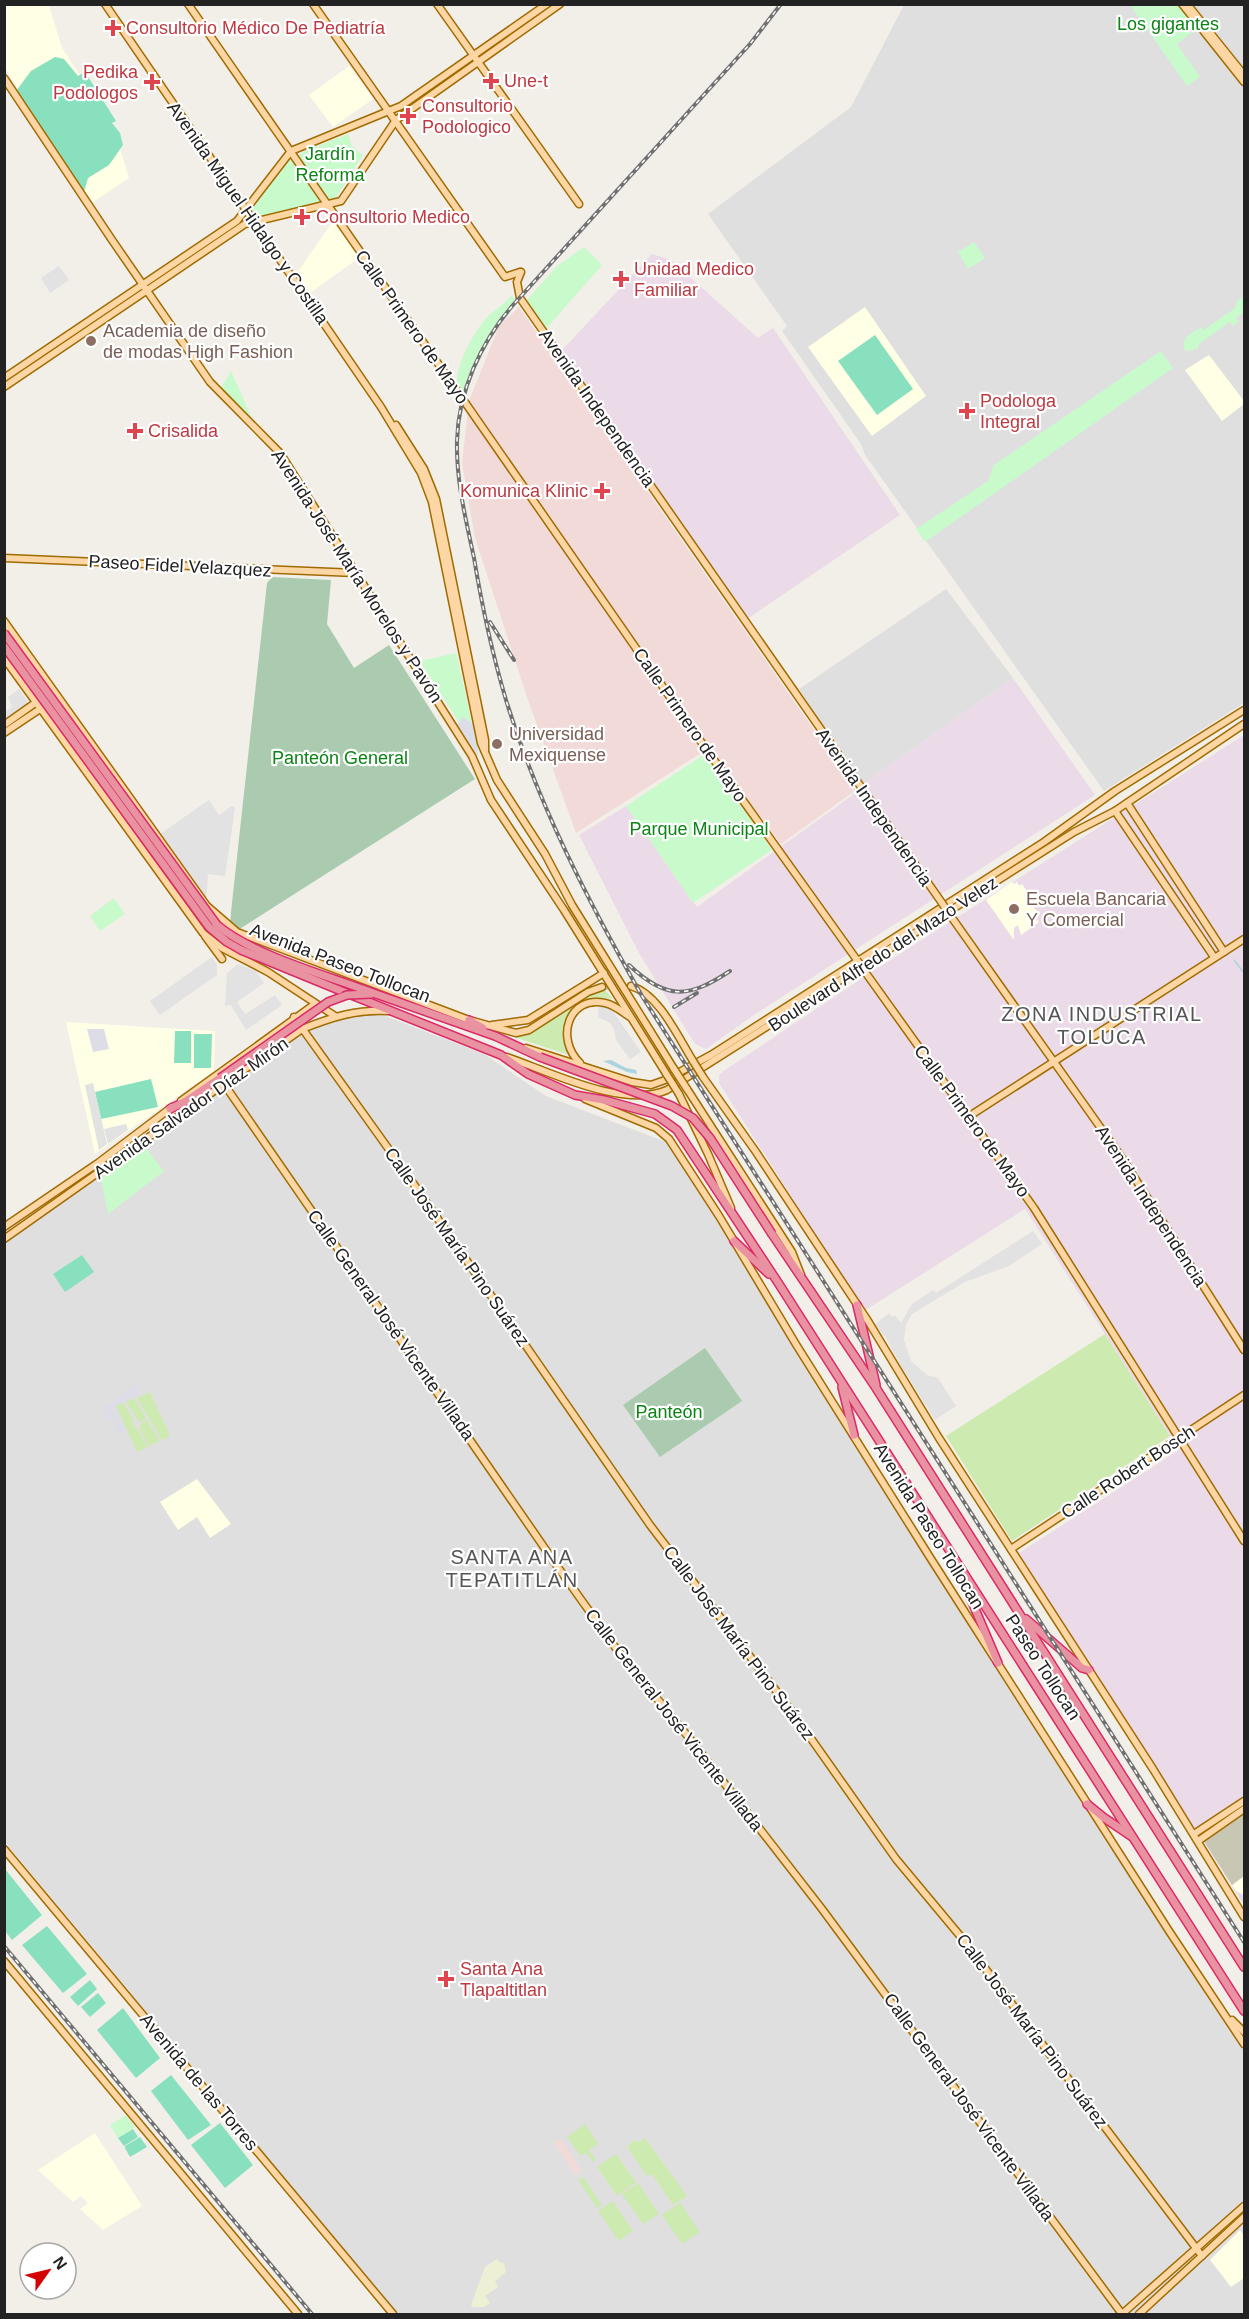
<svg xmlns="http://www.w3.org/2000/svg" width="1249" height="2319" font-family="Arial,sans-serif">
	<rect width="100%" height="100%" fill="#f2efe9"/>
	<g fill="#e0dfdf">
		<path d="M 904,5 L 1244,5 L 1244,703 L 1104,791 L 865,455 L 861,444 L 782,331 L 787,326 L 708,214 L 851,107 Z"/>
		<path d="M 946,589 L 1013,678 L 863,784 L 799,689 Z"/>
		<path d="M 372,1011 L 484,1054 L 546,1096 L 671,1144 L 1244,2046 L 1244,2314 L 398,2314 L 5,1842 L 4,1238 L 293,1032 Z"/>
	</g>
	<g fill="#f2dad9">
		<path d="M 519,307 L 856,790 L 781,844 L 709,748 L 576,833 L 529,703 L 475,538 L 462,463 L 469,401 L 499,326 Z"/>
		<path d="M 561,2139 L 581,2170 L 575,2175 L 554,2143 Z"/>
	</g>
	<g fill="#ebdbe8">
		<path d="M 652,254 L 671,260 L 758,338 L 773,328 L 900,515 L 747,619 L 562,350 Z"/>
		<path d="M 1013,678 L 1095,795 L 754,1015 L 706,1049 L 695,1044 L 639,953 L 579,835 L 626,806 L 697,907 L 861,789 L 863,784 Z"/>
		<path d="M 1244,735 L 1244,1905 L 1019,1553 L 1179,1450 L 1025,1209 L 864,1311 L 719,1083 L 719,1075 L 725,1070 L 873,971 Z"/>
	</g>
	<g fill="#ffffe5">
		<path d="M 5,5 L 49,5 L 62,48 L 112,123 L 129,178 L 90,204 L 5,68 Z"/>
		<path d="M 349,66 L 373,99 L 333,127 L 309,95 Z"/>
		<path d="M 333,221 L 360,257 L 310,293 L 300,279 L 299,270 Z"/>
		<path d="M 865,307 L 926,396 L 872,436 L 808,347 Z"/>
		<path d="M 1209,355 L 1244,401 L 1244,404 L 1222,421 L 1185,370 Z"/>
		<path d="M 1012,882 L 1014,884 L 1017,882 L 1019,886 L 1022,884 L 1036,904 L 1033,906 L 1037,912 L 1032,916 L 1039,922 L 1021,935 L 1018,925 L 1014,928 L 1014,940 L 986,900 Z"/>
		<path d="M 66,1022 L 215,1031 L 214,1071 L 95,1154 Z"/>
		<path d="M 197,1479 L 231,1524 L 210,1538 L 197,1517 L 178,1530 L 160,1502 Z"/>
		<path d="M 1244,1876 L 1244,1895 L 1236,1891 L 1232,1885 Z"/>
		<path d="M 95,2133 L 142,2206 L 103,2230 L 80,2209 L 88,2203 L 81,2196 L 73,2202 L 38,2170 Z"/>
		<path d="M 1240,2230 L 1244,2236 L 1244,2278 L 1231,2287 L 1210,2260 Z"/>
	</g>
	<path fill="#c7c7b4" d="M 1244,1814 L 1244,1876 L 1232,1885 L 1204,1841 Z"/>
	<path fill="#eef0d5" d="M 497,2259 L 499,2262 L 504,2263 L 506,2272 L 495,2281 L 498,2287 L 485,2296 L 490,2303 L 484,2307 L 473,2307 L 471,2305 L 485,2267 Z"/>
	<g fill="#cdebb0">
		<path d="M 605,990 L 613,999 C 577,992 551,1021 569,1055 L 514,1037 L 592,993 Z"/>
		<path d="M 1105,1334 L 1170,1436 L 1012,1541 L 946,1436 Z"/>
		<path d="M 150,1392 L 170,1436 L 162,1440 L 137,1398 Z"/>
		<path d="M 134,1398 L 147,1419 L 139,1422 L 126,1402 Z"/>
		<path d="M 124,1403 L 134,1421 L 132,1422 L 134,1425 L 131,1427 L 135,1426 L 148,1447 L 137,1452 L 116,1406 Z"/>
		<path d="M 147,1420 L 160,1441 L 149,1446 L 139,1428 L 141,1427 L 140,1424 Z"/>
		<path d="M 585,2124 L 598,2144 L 589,2150 L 596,2160 L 593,2162 L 587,2153 L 580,2155 L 567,2137 Z"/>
		<path d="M 645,2138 L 687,2196 L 673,2205 L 652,2174 L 647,2176 L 627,2147 L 634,2140 L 638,2142 Z"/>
		<path d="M 616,2154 L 636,2182 L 617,2196 L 597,2167 Z"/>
		<path d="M 583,2177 L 602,2205 L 597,2208 L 578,2180 Z"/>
		<path d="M 638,2183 L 659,2214 L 643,2224 L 622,2194 Z"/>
		<path d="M 613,2201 L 633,2231 L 619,2241 L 598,2211 Z"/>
		<path d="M 680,2203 L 700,2232 L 682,2244 L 662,2215 Z"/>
	</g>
	<g fill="#aacbaf">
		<path d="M 272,577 L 331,580 L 327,624 L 354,668 L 389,645 L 475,779 L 238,930 L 230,926 L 231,912 L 267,583 Z"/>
		<path d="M 705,1348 L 742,1401 L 660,1457 L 623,1405 Z"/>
	</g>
	<g fill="#c8facc">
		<path d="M 1130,5 L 1179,5 L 1198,28 L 1177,44 L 1200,77 L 1187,86 Z"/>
		<path d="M 348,134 L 352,146 L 363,155 L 335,199 L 328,200 L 299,155 L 305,151 Z"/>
		<path d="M 290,159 L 323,203 L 258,220 L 251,209 Z"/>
		<path d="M 974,242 L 985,258 L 968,269 L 958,252 Z"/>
		<path d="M 584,247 L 602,265 L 545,330 L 526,301 L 557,266 Z"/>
		<path d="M 512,295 L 515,299 C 491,329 475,358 463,395 C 461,391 458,388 457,382 C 456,366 473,333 484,321 C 492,311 504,305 512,295 Z"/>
		<path d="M 1244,295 L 1244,312 L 1236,318 L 1238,322 L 1233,326 L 1230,322 L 1199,344 L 1199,348 L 1189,351 L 1185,350 C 1180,337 1192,333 1202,327 L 1202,331 L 1235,308 L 1236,303 Z"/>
		<path d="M 1161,351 L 1173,368 L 925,542 L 916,529 L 988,481 L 994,465 Z"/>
		<path d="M 231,371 L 253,421 L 220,389 Z"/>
		<path d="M 456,653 L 479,754 L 420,661 Z"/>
		<path d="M 705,754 L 772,850 L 693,903 L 626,806 Z"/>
		<path d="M 114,898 L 125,914 L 100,931 L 90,916 Z"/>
		<path d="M 144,1146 L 164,1171 L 108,1214 L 101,1179 Z"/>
		<path d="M 126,2115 L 135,2127 L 118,2138 L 110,2125 Z"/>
	</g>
	<g fill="#88e0be">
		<path d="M 55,57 L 64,59 L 78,76 L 85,72 L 116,121 L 112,123 L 120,133 L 123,145 L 109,165 L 88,178 L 84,192 L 16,91 L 31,71 Z"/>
		<path d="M 875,335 L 913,389 L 877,415 L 838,361 Z"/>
		<path d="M 175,1031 L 191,1031 L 191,1063 L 174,1063 Z"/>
		<path d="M 194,1034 L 212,1034 L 211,1068 L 194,1068 Z"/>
		<path d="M 151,1079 L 158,1107 L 101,1119 L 95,1092 Z"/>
		<path d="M 82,1255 L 94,1272 L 65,1292 L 53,1274 Z"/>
		<path d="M 5,1869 L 42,1915 L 12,1940 L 5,1931 Z"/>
		<path d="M 47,1926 L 87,1974 L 63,1993 L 22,1945 Z"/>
		<path d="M 90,1980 L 97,1989 L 78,2006 L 70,1997 Z"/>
		<path d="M 98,1993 L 106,2003 L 90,2017 L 81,2007 Z"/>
		<path d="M 123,2008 L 160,2058 L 136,2078 L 97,2030 Z"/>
		<path d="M 171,2075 L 211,2125 L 188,2140 L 151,2091 Z"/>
		<path d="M 220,2123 L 253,2165 L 225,2188 L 191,2145 Z"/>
		<path d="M 133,2129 L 138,2137 L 124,2146 L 118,2138 Z"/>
		<path d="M 140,2137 L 147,2147 L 130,2157 L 125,2148 L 125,2146 Z"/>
	</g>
	<g fill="#e2e2e2">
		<path d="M 59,266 L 69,280 L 50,293 L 41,278 Z"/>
		<path d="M 19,689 L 31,707 L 5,724 L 5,712 L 12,707 L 8,697 Z"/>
		<path d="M 209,800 L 219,815 L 232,806 L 235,808 L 225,876 L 208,874 L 206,901 L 160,834 Z"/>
		<path d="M 212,957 L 217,965 L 217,975 L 160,1015 L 150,1001 Z"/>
		<path d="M 238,964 L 256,971 L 264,983 L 237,1002 L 245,1014 L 275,995 L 282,1005 L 246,1030 L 231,1005 L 225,1006 L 227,973 Z"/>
		<path d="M 599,1005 L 610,1007 L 641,1052 L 630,1059 L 616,1040 L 614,1030 L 610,1023 L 598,1017 Z"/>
		<path d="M 93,1083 L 107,1144 L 99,1150 L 85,1085 Z"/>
		<path d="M 126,1124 L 128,1130 L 108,1144 L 104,1129 Z"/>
		<path d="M 1033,1231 L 1042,1244 L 1009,1266 L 965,1282 L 912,1314 L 906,1324 L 904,1340 L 911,1361 L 927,1375 L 938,1378 L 956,1406 L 935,1420 L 901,1366 L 885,1336 L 882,1335 L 875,1324 L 889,1313 L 892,1317 L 895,1315 L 901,1323 L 912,1304 L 933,1290 L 936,1293 Z"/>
	</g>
	<g fill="#dddde8">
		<path d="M 463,717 L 473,724 L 479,757 L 457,724 Z"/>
		<path d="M 87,1029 L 104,1029 L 109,1049 L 93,1052 Z"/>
		<path d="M 137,1380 L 138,1395 L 114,1406 L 126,1431 L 118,1433 L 114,1427 L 119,1423 L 116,1418 L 110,1421 L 103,1411 L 104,1407 L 131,1388 Z"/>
	</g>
	<path fill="#aad3df" d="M 611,1060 L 626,1068 L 636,1070 L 637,1074 L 627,1072 L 603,1061 Z"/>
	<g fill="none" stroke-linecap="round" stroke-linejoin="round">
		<path stroke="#aad3df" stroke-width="1.5" d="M 1234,960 L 1244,973"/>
		<path stroke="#c8c6c1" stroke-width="6" stroke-dasharray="6 3" stroke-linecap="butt" d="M 602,987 L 631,986"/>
		<defs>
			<g id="major">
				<path d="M 105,4 L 381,407 L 421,473 L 432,502 L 481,743 L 497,780 L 545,854 L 572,905 L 674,1069"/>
				<path d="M 188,4 L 704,746 L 857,960"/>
				<path d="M 313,4 L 505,277 L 520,272"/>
				<path d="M 437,4 L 579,204"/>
				<path d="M 1182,4 L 1244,82"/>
				<path d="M 1187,4 L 1244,75"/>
				<path d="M 4,78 L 112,240 L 210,382 L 280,453 L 472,756 L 491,800 L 564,910 L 667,1075"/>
				<path d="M 521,272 L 517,282 L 520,298 L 942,903"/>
				<path d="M 4,378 L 237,221 L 291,151 L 401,106 L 547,4"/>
				<path d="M 4,387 L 245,224 L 341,201 L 396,120 L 560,4"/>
				<path d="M 396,425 L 424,469 L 436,499 L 485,740 L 485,751"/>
				<path d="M 4,558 L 356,573"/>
				<path d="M 4,621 L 207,906 L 237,932 L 469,1020 L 516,1033 L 529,1030 L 588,992 L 602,987"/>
				<path d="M 4,658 L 203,933 L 222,948 L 268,972 L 335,1016"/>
				<path d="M 4,725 L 38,701"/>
				<path d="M 4,733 L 43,707"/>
				<path d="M 1127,803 L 1224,952"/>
				<path d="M 1115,811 L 1214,957"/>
				<path d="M 950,915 L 1122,1158 L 1244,1350"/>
				<path d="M 205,936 L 222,959"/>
				<path d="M 863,969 L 1034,1208 L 1244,1541"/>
				<path d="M 631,986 C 659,994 678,1037 693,1061"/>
				<path d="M 294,1017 L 413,1183 L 650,1525 L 793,1713 L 896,1859 L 966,1943 L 1202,2256"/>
				<path d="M 492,1025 L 528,1020 L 604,973"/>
				<path d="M 526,1048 L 632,1082 L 651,1085 L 665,1080 L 711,1055 L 1044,842 L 1115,791 L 1244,710"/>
				<path d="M 507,1057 C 550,1072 623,1109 667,1090 L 1074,832 L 1115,811 L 1244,724"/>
				<path d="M 580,1063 C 555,1039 568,995 605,1003 C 615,1005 622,1012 630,1017"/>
				<path d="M 703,1077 L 756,1152 L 868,1321 L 939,1438 L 1153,1769 L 1244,1917"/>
				<path d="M 224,1084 L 557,1566 L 615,1647 L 690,1739 L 822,1909 L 1122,2314"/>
				<path d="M 687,1089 L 792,1252 L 801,1275"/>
				<path d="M 679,1094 L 708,1154 L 731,1208"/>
				<path d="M 585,1099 L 656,1128 L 669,1139 L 719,1216 L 797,1346 L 931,1559 L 1169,1931 L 1244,2044"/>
				<path d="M 181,1101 L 315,1004"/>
				<path d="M 968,1117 L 1244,939"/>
				<path d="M 4,1227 L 98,1163 L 172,1107"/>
				<path d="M 4,1239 L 302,1029 C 332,1017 357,1009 389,1011"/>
				<path d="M 1011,1549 L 1244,1395"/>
				<path d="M 1194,1834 L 1244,1801"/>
				<path d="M 1198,1841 L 1244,1809"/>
				<path d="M 4,1849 L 393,2314"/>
				<path d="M 4,1961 L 298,2314"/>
				<path d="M 1232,2020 L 1244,2032"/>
				<path d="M 1122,2314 L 1244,2206"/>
				<path d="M 1139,2314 L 1244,2217"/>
			</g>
			<g id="highway">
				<path d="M 339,990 L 501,1055 L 528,1074 L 575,1095 L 604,1100 L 655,1114 L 677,1130 L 777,1281 L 1244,2011"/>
				<path d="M 376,994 L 495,1036 L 540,1057"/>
				<path d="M 469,1020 L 483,1028"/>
				<path d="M 170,1109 L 186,1101 L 220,1078"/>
				<path d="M 772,1234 L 876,1388 L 1244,1967"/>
				<path d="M 734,1241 L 769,1274"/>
				<path d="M 857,1305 L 876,1385"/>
				<path d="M 842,1387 L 854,1435"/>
				<path d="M 961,1569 L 964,1583 L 998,1663"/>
				<path d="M 1026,1619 L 1082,1668 L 1089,1670"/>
				<path d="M 1087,1804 L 1103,1817 L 1131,1836"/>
			</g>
		</defs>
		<use href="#major" stroke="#a06b00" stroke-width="9"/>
		<use href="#highway" stroke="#dc2a67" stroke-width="10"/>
		<use href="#major" stroke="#fcd6a4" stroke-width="6"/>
		<use href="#highway" stroke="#e892a2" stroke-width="7"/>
		<defs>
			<g id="rail">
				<path d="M 781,4 L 750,44 L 513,305 C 481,342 458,392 457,441 C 456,481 466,520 474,558 C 482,606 492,653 506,700 C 538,804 588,901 642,996 L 1244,1942"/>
				<path d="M 490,622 L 514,660"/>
				<path d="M 629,965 C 667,1001 689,998 730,971"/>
				<path d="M 674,1007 L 697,993"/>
				<path d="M 4,1946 L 312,2314"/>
			</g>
		</defs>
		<use href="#rail" stroke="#707070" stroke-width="4"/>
		<use href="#rail" stroke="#fff" stroke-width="1.5" stroke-dasharray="4.5" stroke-linecap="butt"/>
		<defs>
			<g id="major-bridge">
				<path d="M 942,903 L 950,915"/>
				<path d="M 857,960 L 863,969"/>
				<path d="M 693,1061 L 703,1077"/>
				<path d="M 674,1069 L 687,1089"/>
				<path d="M 667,1075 L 679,1094"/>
			</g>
			<g id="highway-bridge">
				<path d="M 4,633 L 217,925 C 254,956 329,976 376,994"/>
				<path d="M 4,646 L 209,927 L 227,942 L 241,950 L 339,990"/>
				<path d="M 540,1057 L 672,1106 L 693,1118 L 710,1138 L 772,1234"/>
				<path d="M 220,1078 L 328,1002 L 347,995 L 371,994"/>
			</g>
		</defs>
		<use href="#major-bridge" stroke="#a06b00" stroke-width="9" stroke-linecap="butt"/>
		<use href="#highway-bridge" stroke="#dc2a67" stroke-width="10" stroke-linecap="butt"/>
		<use href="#major-bridge" stroke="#fcd6a4" stroke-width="6"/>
		<use href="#highway-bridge" stroke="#e892a2" stroke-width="7"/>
	</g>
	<g fill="#e0444e" stroke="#fff" stroke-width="2">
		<path d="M110 19h6v6h6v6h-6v6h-6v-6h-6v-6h6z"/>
		<path d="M488 72h6v6h6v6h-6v6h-6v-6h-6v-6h6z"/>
		<path d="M149 73h6v6h6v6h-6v6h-6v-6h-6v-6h6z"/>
		<path d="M405 107h6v6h6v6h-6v6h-6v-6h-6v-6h6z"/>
		<path d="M299 208h6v6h6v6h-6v6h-6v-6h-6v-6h6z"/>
		<path d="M618 270h6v6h6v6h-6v6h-6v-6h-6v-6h6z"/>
		<path d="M964 402h6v6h6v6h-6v6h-6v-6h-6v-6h6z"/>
		<path d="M132 422h6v6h6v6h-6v6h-6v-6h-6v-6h6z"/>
		<path d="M599 482h6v6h6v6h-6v6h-6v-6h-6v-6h6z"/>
		<path d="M443 1970h6v6h6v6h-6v6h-6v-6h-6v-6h6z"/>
	</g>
	<g fill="#8d6e63" stroke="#fff" stroke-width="2">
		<circle cx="91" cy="341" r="6"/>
		<circle cx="497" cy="744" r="6"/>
		<circle cx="1014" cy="909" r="6"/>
	</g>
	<g text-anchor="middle" stroke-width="4.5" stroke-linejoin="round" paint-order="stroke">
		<g font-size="18" fill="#0c8416" stroke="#fff">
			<text x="1168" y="30">Los gigantes</text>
			<text x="330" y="160">Jardín<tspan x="330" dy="21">Reforma</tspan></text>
			<text x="340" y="764">Panteón General</text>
			<text x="699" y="835">Parque Municipal</text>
			<text x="669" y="1418">Panteón</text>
		</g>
		<g font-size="18" fill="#be3a42" stroke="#fff" text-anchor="start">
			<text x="126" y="34">Consultorio Médico De Pediatría</text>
			<text x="138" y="78" text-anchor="end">Pedika<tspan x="138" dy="21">Podologos</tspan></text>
			<text x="504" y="87">Une-t</text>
			<text x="422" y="112">Consultorio<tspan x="422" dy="21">Podologico</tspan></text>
			<text x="316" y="223">Consultorio Medico</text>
			<text x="634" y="275">Unidad Medico<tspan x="634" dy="21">Familiar</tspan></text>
			<text x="980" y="407">Podologa<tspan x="980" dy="21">Integral</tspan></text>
			<text x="148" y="437">Crisalida</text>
			<text x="588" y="497" text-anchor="end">Komunica Klinic</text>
			<text x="460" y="1975">Santa Ana<tspan x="460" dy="21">Tlapaltitlan</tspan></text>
		</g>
		<g font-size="18" fill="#222" stroke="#fff">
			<text transform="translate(248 213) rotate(55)" y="6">Avenida Miguel Hidalgo y Costilla</text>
			<text transform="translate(412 327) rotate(55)" y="6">Calle Primero de Mayo</text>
			<text transform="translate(597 408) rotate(55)" y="6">Avenida Independencia</text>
			<text transform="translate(180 566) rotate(3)" y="6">Paseo Fidel Velazquez</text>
			<text transform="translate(357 576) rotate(57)" y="6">Avenida José María Morelos y Pavón</text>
			<text transform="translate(690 725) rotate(55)" y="6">Calle Primero de Mayo</text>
			<text transform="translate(874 807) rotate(55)" y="6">Avenida Independencia</text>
			<text transform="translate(883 954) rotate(-33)" y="6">Boulevard Alfredo del Mazo Velez</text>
			<text transform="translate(340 963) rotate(21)" y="6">Avenida Paseo Tollocan</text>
			<text transform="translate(191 1108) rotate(-35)" y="6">Avenida Salvador Díaz Mirón</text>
			<text transform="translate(972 1121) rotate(54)" y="6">Calle Primero de Mayo</text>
			<text transform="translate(1151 1206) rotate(57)" y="6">Avenida Independencia</text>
			<text transform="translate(457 1247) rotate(55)" y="6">Calle José María Pino Suárez</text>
			<text transform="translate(391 1325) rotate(55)" y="6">Calle General José Vicente Villada</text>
			<text transform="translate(1128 1472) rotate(-33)" y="6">Calle Robert Bosch</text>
			<text transform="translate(929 1526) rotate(58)" y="6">Avenida Paseo Tollocan</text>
			<text transform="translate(739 1643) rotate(53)" y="6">Calle José María Pino Suárez</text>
			<text transform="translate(1043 1667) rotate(57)" y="6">Paseo Tollocan</text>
			<text transform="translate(674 1720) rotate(52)" y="6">Calle General José Vicente Villada</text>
			<text transform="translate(1032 2031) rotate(53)" y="6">Calle José María Pino Suárez</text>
			<text transform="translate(199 2082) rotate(50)" y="6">Avenida de las Torres</text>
			<text transform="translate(969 2107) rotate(54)" y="6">Calle General José Vicente Villada</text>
		</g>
		<g font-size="18" fill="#785e54" stroke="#fff" text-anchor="start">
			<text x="103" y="337">Academia de diseño<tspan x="103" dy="21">de modas High Fashion</tspan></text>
			<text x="509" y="740">Universidad<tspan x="509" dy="21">Mexiquense</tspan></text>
			<text x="1026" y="905">Escuela Bancaria<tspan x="1026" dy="21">Y Comercial</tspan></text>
		</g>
		<g font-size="20" letter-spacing="1.5" fill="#555" stroke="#fff">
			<text x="1102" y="1021">ZONA INDUSTRIAL<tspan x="1102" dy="23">TOLUCA</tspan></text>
			<text x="512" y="1564">SANTA ANA<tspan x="512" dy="23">TEPATITLÁN</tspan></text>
		</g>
	</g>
	<rect width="1249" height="2319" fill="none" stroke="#222222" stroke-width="12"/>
	<g transform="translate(48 2271) rotate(56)"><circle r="28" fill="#ffffff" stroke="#a7a7a7" stroke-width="1.5"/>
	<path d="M0-4.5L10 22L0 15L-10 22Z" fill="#d40000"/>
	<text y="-9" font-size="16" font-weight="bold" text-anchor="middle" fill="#222222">N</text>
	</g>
</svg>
